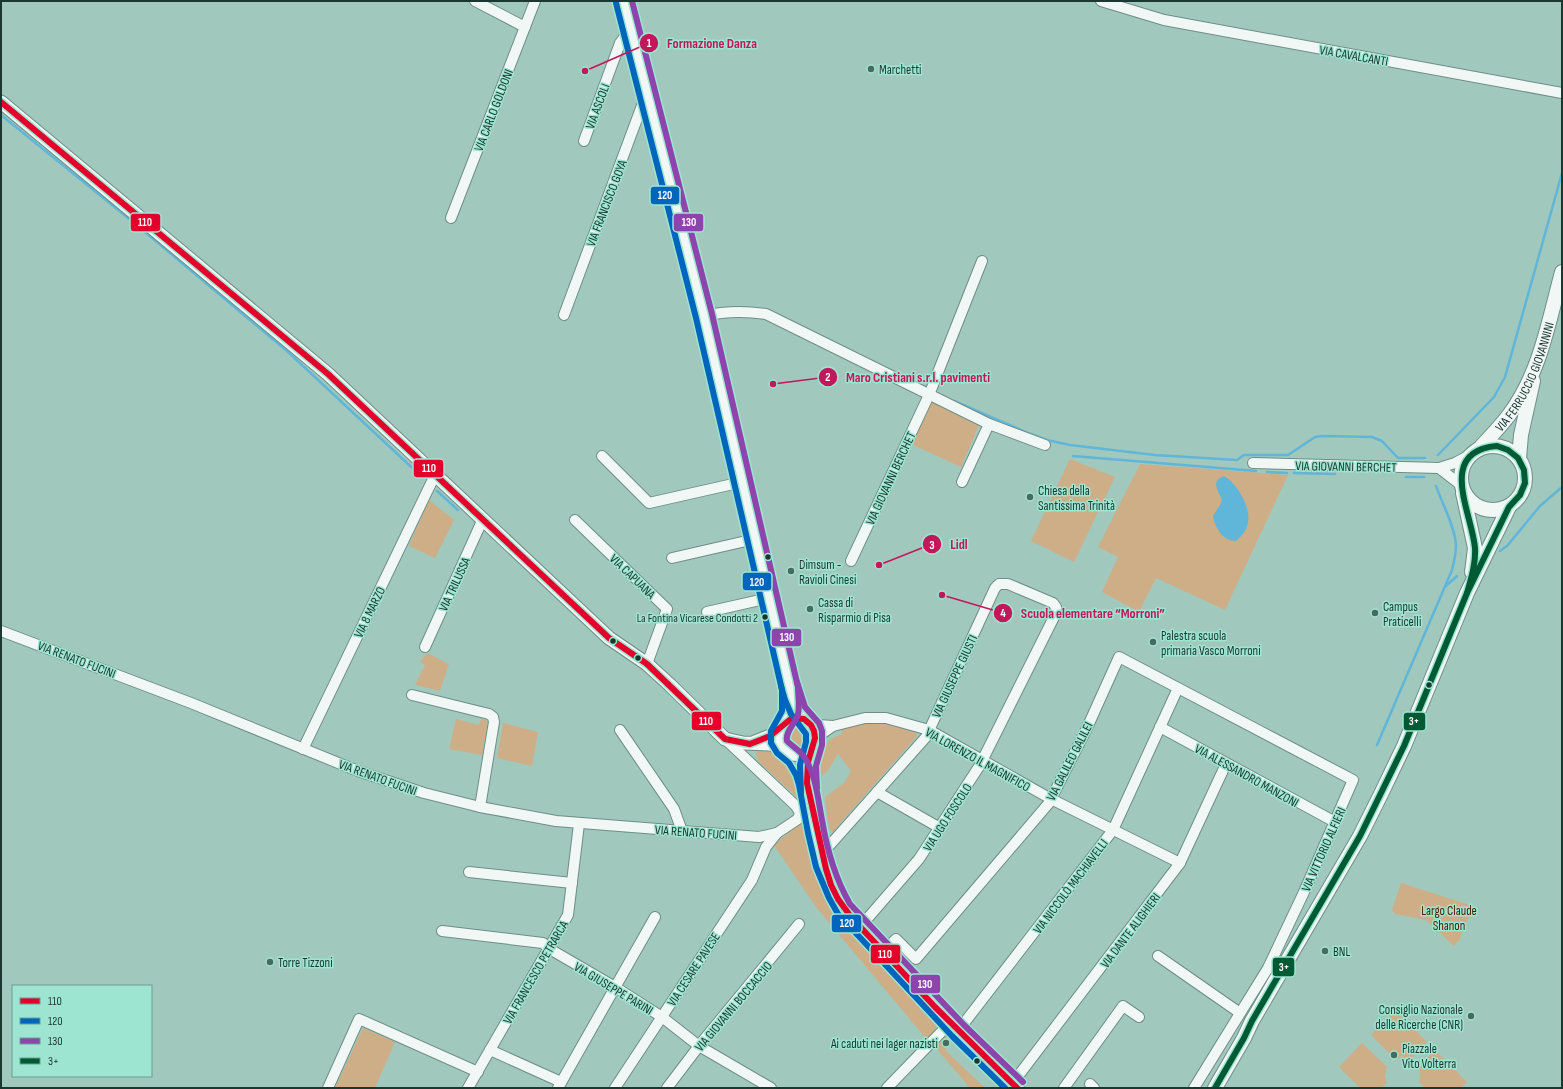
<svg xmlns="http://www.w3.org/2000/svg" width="1563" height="1089" font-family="'Sofia Sans Condensed',sans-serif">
	<rect width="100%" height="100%" fill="#a1c8bd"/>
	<g fill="#ceae87">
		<path d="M 933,402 L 979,425 L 961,467 L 911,444 L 930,403 Z"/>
		<path d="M 1070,459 L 1115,477 L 1074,562 L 1031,541 Z"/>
		<path d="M 1140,464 L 1288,475 L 1225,610 L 1156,578 L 1139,612 L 1102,592 L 1118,557 L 1098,547 Z"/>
		<path d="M 429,500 L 454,520 L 435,558 L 409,546 Z"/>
		<path d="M 427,653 L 449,664 L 440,691 L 415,685 L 425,665 L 420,662 Z"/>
		<path d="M 456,719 L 479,725 L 481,719 L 487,721 L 488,722 L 482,755 L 449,749 Z"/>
		<path d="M 878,722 L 892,724 L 915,731 L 917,736 L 836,828 L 840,832 C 835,834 831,832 829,827 L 825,797 L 845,782 L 851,771 L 838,754 L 829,769 L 820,778 C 818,758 820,741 842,734 L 841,728 Z"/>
		<path d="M 503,723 L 538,732 L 532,766 L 497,758 Z"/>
		<circle cx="797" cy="737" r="10"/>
		<path d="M 762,748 C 771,751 774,752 782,757 C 800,769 801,780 805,800 L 803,801 L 804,804 L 758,761 L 756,754 L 758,750 Z"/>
		<path d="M 802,822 L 809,826 L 824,887 L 830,900 L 846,923 L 935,1021 C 938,1030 934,1034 928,1041 L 816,907 L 774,845 Z"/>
		<path d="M 1401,883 L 1473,906 L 1460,939 L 1454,946 L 1426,920 L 1395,914 L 1392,910 Z"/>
		<path d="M 1396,1011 L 1427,1042 L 1411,1059 L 1402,1057 L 1395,1059 L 1371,1035 Z"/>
		<path d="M 363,1028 L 395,1042 L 375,1088 L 335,1088 Z"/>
		<path d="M 950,1032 L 976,1057 L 972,1061 L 952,1042 L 945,1050 L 985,1088 L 970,1088 L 935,1047 Z"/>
		<path d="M 1362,1043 L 1387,1067 L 1385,1076 L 1387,1083 L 1381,1088 L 1360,1088 L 1339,1067 Z"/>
		<path d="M 1435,1050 L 1467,1082 L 1461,1088 L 1425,1088 L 1419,1082 L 1420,1075 L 1419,1067 Z"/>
	</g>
	<path fill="#60b6d8" d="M 1224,476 C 1237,483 1251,507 1248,522 C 1247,530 1242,536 1236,541 C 1223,541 1216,529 1213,517 C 1215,511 1220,507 1222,500 C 1218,490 1210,481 1224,476 Z"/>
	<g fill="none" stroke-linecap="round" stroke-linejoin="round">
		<g stroke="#60b6d8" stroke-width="2.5">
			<path d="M 1,115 L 133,222 L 287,351 L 422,477"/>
			<path d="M 954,401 L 1028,433 L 1047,440 L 1070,445 L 1155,455 L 1237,460 L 1244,455 L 1288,455 L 1315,437 L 1322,436 L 1372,437 L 1382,441 L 1398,458 L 1425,458"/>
			<path d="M 1438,455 L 1494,397 L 1505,377 L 1562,173"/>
			<path d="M 1073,456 L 1256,471"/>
			<path d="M 1267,472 L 1287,473"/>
			<path d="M 1294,473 L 1335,474"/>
			<path d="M 1406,477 L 1424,477"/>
			<path d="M 437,491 L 458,510"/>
			<path d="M 1500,551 L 1507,546 L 1540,506 L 1562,487"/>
			<path d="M 1445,587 L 1457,576"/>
			<path d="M 1377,745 L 1452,570 C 1454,562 1456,553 1456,545 C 1455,527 1442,503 1436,486"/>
		</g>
		<defs>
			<g id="minor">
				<path d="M 475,1 L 525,27"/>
				<path d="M 1101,1 L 1164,20 L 1562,93"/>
				<path d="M 584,141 L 620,43 L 631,28"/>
				<path d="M 451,218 L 535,1"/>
				<path d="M 564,315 L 647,92"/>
				<path d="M 704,316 C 725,311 745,311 766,314 L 989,424 L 1045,445"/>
				<path d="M 602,456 L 649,503 L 742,482"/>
				<path d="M 1253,463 L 1439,468 L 1455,463 L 1470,455"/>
				<path d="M 1439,468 L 1461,485"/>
				<path d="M 962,482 L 989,424"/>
				<path d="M 575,520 L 667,609 L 647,664"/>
				<path d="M 672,558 L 755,539"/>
				<path d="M 851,561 L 929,395 L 982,261"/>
				<path d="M 707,612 L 769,598"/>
				<path d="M 1,631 L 191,703 L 358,771 L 424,793 L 480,807 L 556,821 L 759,837 L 777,833 L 798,819 L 800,813 L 796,806 L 725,739"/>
				<path d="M 425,647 L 482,521"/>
				<path d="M 1178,688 L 1353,780 L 1304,892 L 1268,968 L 1194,1088"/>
				<path d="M 412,695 L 489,714 L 493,717 L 494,722 L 480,807"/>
				<path d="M 808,722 L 818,725 L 833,726"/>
				<path d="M 1160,727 L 1335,822"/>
				<path d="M 620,730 L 674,809 L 682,831"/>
				<path d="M 814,741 L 820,735 L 833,726 L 865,718 L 886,718 L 929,730 L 1051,799 L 1180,863"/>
				<path d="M 303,749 L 435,475"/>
				<path d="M 877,792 L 940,828"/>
				<path d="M 829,846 L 926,737 L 995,588 L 999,584 L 1008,584 L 1053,603 L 1056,607 L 1055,615 L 980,765 L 919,859 L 860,927"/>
				<path d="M 469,872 L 572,883"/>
				<path d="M 442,931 L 543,943 L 548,948 L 615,987 L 662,1017 L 699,1046 L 771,1088"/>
				<path d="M 883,952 L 896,939 L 916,959 L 1049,803 L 1087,728 L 1119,657 L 1178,688 L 1113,830 L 958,1031"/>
				<path d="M 1158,956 L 1240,1013"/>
				<path d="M 490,1050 L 561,1082"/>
				<path d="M 1012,1084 L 1180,863 L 1226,764"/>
				<path d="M 1090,1084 L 1094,1088"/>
				<path d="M 328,1088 L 359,1019 L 478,1072"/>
				<path d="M 468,1088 L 568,915 L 579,824"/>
				<path d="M 558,1088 L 655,917"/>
				<path d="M 615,1088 L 752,880 L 766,847 L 777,833"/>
				<path d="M 667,1088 L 702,1042 L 799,924"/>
				<path d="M 887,1088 L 950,1023"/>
				<path d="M 1064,1088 L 1123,1006 L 1139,1017"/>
			</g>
			<g id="tertiary">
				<path d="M 1,102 L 328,374 L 609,638 L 647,664 L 670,685 L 725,739 L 743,743 L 770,744 L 782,748"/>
				<path d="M 755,742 L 770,736 L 780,729"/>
			</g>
			<g id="secondary">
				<path d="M 624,1 L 704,316 L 790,689 L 796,706 L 804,719"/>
				<circle cx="1493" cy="478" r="32"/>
				<path id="s1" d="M 1479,449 C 1489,438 1500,427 1509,415 C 1540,374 1549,320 1562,272"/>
				<path d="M 1519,458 L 1521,435 L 1533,381"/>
				<path d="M 1463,493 L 1475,548 L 1472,572"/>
				<circle cx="797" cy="736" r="18"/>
				<path d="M 812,746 L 808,762 L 807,783 L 826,869 L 831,885 L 838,899 L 851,917 L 935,1007 L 1017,1088"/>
				<path d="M 1215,1088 L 1244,1038 L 1252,1021 L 1360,836 L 1382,792 L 1404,746 L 1467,593 L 1509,507"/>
			</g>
		</defs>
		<use href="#minor" stroke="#6e8e86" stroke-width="12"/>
		<use href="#tertiary" stroke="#6e8e86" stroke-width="15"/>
		<use href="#secondary" stroke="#6e8e86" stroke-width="16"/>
		<use href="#minor" stroke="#f1f7f5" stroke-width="10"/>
		<use href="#tertiary" stroke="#f1f7f5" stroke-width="13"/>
		<use href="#secondary" stroke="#f1f7f5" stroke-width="14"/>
		<defs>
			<path id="bus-1" d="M 1,102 L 328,374 L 609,638 L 647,664 L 725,739 L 750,744 L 770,736 L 792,718 L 804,719 L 811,725 L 814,731 L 815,738 L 808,762 L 807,783 L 826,869 L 831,885 L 838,899 L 851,917 L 935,1007 L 1017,1088"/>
			<g id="bus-2">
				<path d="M 616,3 L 696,318 L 782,690 L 782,711 L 771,731 L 771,743 L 777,753 L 789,763 L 796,775 L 799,785 L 808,833 L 816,867 L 829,898 L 838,914 L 952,1036 L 1005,1088"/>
				<path d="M 781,686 L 785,700 L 791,714 L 806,734 L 806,742 L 800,765 L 801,792"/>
			</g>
			<g id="bus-3">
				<path d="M 632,1 L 712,314 L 798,687 C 798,696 800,705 798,714 C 796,723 785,731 787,741 C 793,747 800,750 805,758 C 816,776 818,799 822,820 C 827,850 835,878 850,904 L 964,1025 L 1023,1082"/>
				<path d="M 797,682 L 805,707 L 819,723 L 822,731 L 822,745 L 816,766 L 817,788"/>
			</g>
			<g id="bus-4">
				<path d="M 1497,446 L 1508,450 L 1518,458 L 1524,470 L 1525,483 L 1520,495 L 1509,507 L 1467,593 C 1471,579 1476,563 1475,548 C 1472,513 1436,451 1497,446 Z"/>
				<path d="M 1215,1088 L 1244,1038 L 1252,1021 L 1360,836 L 1404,746 L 1467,593"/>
			</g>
		</defs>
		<use href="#bus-1" stroke="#9ee5d1" stroke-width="9"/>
		<use href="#bus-2" stroke="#9ee5d1" stroke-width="9"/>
		<use href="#bus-3" stroke="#9ee5d1" stroke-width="9"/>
		<use href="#bus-4" stroke="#9ee5d1" stroke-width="9"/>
		<use href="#bus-1" stroke="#e4002b" stroke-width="6"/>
		<use href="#bus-2" stroke="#0065bd" stroke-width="6"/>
		<use href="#bus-3" stroke="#8e44ad" stroke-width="6"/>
		<use href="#bus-4" stroke="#005b35" stroke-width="6"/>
	</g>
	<g fill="#496a61" stroke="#9ee5d1" stroke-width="1.5">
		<circle cx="871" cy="69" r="4"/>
		<circle cx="1030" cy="497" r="4"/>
		<circle cx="791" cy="571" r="4"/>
		<circle cx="810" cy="609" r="4"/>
		<circle cx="1375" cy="613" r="4"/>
		<circle cx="1153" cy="642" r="4"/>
		<circle cx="1325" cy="951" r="4"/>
		<circle cx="270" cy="962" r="4"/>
		<circle cx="1471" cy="1016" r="4"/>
		<circle cx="946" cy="1043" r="4"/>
		<circle cx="1394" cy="1055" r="4"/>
	</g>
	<g fill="#1a3830" stroke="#9ee5d1" stroke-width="1.5">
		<circle cx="768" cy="557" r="3.5"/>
		<circle cx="765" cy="617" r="3.5"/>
		<circle cx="613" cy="641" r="3.5"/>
		<circle cx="638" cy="658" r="3.5"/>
		<circle cx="1429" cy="685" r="3.5"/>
		<circle cx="977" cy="1061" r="3.5"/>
	</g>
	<g text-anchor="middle" stroke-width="3" stroke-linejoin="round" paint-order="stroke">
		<g font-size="12" fill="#1a3830" stroke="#9ee5d1" text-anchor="end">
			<text x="758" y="622">La Fontina Vicarese Condotti 2</text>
		</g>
		<g font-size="13" fill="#1a3830" stroke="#9ee5d1">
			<text transform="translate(1354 55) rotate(10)" y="5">VIA CAVALCANTI</text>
			<text transform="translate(597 106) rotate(-70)" y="5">VIA ASCOLI</text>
			<text transform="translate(493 110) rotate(-69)" y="5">VIA CARLO GOLDONI</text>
			<text transform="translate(606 203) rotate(-69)" y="5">VIA FRANCISCO GOYA</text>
			<text dy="5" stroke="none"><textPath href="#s1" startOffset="87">VIA FERRUCCIO GIOVANNINI</textPath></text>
			<text transform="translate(1346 466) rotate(1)" y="5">VIA GIOVANNI BERCHET</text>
			<text transform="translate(890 478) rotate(-65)" y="5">VIA GIOVANNI BERCHET</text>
			<text transform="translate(633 576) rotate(44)" y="5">VIA CAPUANA</text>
			<text transform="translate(454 584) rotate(-65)" y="5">VIA TRILUSSA</text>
			<text transform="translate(369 612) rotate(-64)" y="5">VIA 8 MARZO</text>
			<text transform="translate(77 659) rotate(21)" y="5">VIA RENATO FUCINI</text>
			<text transform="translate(954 676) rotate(-65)" y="5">VIA GIUSEPPE GIUSTI</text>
			<text transform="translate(978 759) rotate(29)" y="5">VIA LORENZO IL MAGNIFICO</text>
			<text transform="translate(1069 761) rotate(-63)" y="5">VIA GALILEO GALILEI</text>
			<text transform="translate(1247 775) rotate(29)" y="5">VIA ALESSANDRO MANZONI</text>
			<text transform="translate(378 777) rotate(20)" y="5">VIA RENATO FUCINI</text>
			<text transform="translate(947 817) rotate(-57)" y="5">VIA UGO FOSCOLO</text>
			<text transform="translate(696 832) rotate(4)" y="5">VIA RENATO FUCINI</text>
			<text transform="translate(1323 849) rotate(-66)" y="5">VIA VITTORIO ALFIERI</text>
			<text transform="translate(1070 886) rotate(-53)" y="5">VIA NICCOLÒ MACHIAVELLI</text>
			<text transform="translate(1130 930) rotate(-53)" y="5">VIA DANTE ALIGHIERI</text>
			<text transform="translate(693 969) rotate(-57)" y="5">VIA CESARE PAVESE</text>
			<text transform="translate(535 972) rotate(-60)" y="5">VIA FRANCESCO PETRARCA</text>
			<text transform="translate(614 988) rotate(31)" y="5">VIA GIUSEPPE PARINI</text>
			<text transform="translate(733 1006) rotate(-50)" y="5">VIA GIOVANNI BOCCACCIO</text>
		</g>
		<g font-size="13" fill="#1a3830" stroke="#9ee5d1" text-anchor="start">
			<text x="879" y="74">Marchetti</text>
			<text x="1038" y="495">Chiesa della<tspan x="1038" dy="15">Santissima Trinità</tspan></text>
			<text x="799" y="569">Dimsum -<tspan x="799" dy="15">Ravioli Cinesi</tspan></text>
			<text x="818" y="607">Cassa di<tspan x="818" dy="15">Risparmio di Pisa</tspan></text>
			<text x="1383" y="611">Campus<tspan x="1383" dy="15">Praticelli</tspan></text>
			<text x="1161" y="640">Palestra scuola<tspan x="1161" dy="15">primaria Vasco Morroni</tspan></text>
			<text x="1333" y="956">BNL</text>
			<text x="278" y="967">Torre Tizzoni</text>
			<text x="1463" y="1014" text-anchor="end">Consiglio Nazionale<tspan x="1463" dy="15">delle Ricerche (CNR)</tspan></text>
			<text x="938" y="1048" text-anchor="end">Ai caduti nei lager nazisti</text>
			<text x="1402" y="1053">Piazzale<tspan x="1402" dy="15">Vito Volterra</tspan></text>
		</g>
		<g font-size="13" fill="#492201" stroke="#9ee5d1">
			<text x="1449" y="915">Largo Claude<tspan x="1449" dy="15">Shanon</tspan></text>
		</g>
	</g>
	<path fill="none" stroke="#c2185b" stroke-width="1.5" d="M585 71L649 43M773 384L828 377M879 565L932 544M942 595L1003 613"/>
	<g fill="#c2185b" stroke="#9ee5d1" stroke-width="1.5">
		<circle cx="585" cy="71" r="4"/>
		<circle cx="773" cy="384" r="4"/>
		<circle cx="879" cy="565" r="4"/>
		<circle cx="942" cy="595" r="4"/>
		<circle cx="649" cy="43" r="10"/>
		<circle cx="828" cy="377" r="10"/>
		<circle cx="932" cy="544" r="10"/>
		<circle cx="1003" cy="613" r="10"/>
	</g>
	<g font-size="12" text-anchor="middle" font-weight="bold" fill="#fff">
		<text x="649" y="47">1</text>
		<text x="828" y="381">2</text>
		<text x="932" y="549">3</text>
		<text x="1003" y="617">4</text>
	</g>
	<g font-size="14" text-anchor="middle" font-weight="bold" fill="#c2185b" stroke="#9ee5d1" stroke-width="3" stroke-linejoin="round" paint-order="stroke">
		<text x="712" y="48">Formazione Danza</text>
		<text x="918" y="382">Maro Cristiani s.r.l. pavimenti</text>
		<text x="959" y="549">Lidl</text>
		<text x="1093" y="618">Scuola elementare “Morroni”</text>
	</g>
	<g stroke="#9ee5d1" stroke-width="1.5">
		<rect x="650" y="186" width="30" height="19" rx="4" fill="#0065bd"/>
		<rect x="130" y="213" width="31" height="19" rx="4" fill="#e4002b"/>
		<rect x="673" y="213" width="31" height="19" rx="4" fill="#8e44ad"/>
		<rect x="413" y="459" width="31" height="19" rx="4" fill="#e4002b"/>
		<rect x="742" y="572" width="30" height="19" rx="4" fill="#0065bd"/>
		<rect x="771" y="628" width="31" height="19" rx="4" fill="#8e44ad"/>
		<rect x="691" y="711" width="31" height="20" rx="4" fill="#e4002b"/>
		<rect x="1403" y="712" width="23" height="19" rx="4" fill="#005b35"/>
		<rect x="831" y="914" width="31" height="19" rx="4" fill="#0065bd"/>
		<rect x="870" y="944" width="31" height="20" rx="4" fill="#e4002b"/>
		<rect x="1272" y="957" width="23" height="20" rx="4" fill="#005b35"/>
		<rect x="910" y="974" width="31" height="20" rx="4" fill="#8e44ad"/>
	</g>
	<g font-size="11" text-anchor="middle" font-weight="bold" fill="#fff">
		<text x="665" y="199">120</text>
		<text x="145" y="226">110</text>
		<text x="689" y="226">130</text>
		<text x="429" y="472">110</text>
		<text x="757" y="586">120</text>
		<text x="787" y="641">130</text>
		<text x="706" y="725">110</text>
		<text x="1414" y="725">3+</text>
		<text x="847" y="927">120</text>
		<text x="885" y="958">110</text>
		<text x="1284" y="971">3+</text>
		<text x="925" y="988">130</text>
	</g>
	<rect width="1563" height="1089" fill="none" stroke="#1a3830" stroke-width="4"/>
	<rect x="12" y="985" width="140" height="92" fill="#9ee5d1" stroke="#69a091"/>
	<rect x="20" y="998" width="20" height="6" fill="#e4002b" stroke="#69a091"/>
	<text x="48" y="1005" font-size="12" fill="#1a3830">110</text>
	<rect x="20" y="1018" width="20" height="6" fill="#0065bd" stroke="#69a091"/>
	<text x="48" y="1025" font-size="12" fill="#1a3830">120</text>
	<rect x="20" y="1038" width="20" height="6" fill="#8e44ad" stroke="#69a091"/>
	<text x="48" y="1045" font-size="12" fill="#1a3830">130</text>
	<rect x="20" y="1058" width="20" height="6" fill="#005b35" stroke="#69a091"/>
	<text x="48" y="1065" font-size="12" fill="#1a3830">3+</text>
</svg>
